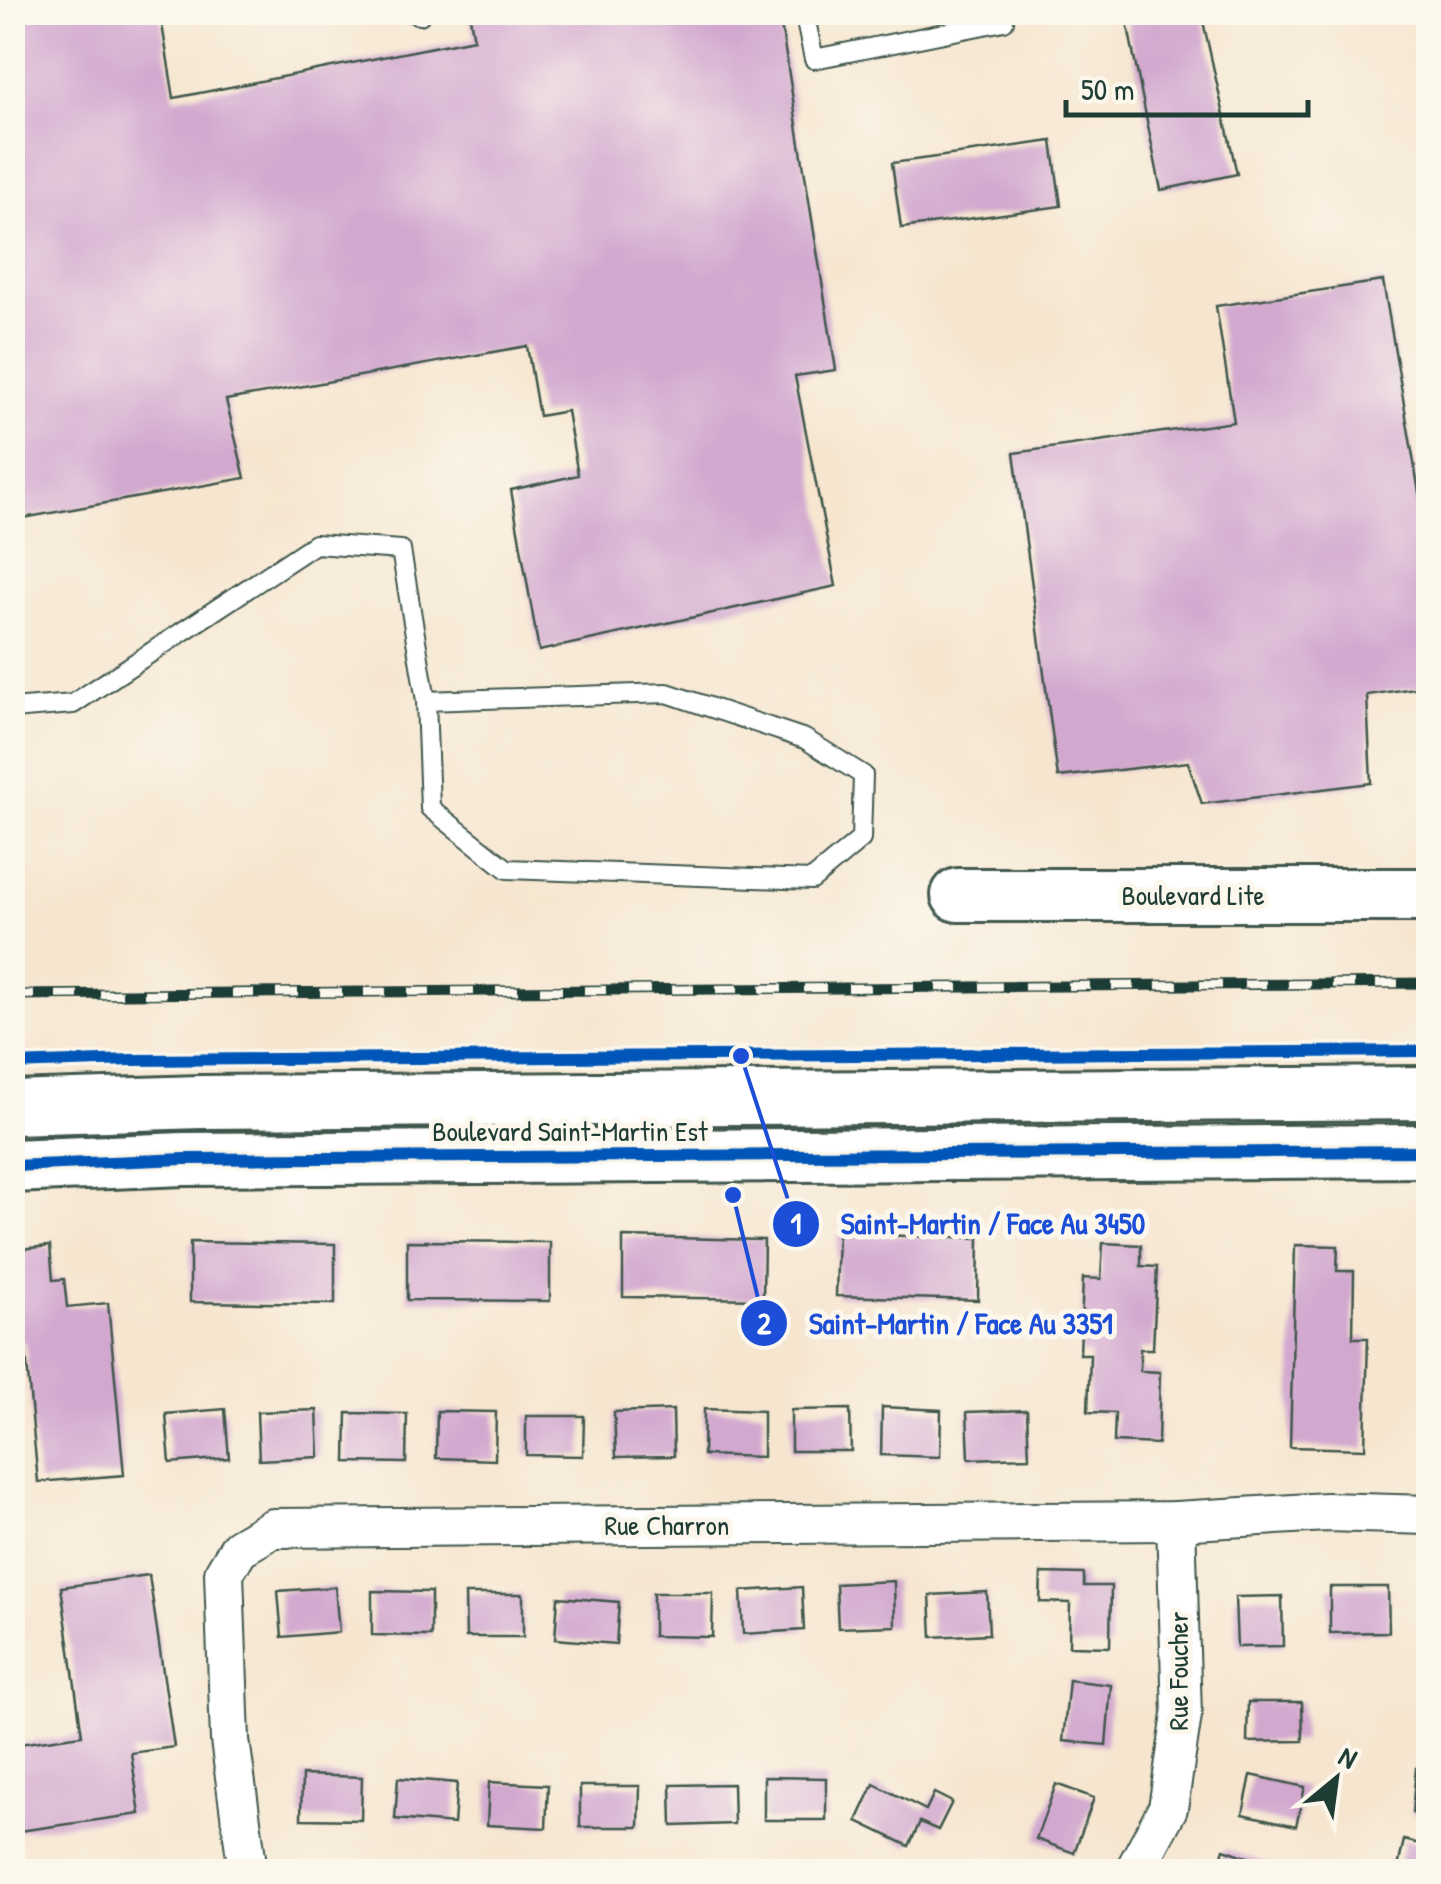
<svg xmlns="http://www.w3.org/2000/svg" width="1441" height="1884" font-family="'Patrick Hand',sans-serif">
	<rect width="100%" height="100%" fill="#fbf7ec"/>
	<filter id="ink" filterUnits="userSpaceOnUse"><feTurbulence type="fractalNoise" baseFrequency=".01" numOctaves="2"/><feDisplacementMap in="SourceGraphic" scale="20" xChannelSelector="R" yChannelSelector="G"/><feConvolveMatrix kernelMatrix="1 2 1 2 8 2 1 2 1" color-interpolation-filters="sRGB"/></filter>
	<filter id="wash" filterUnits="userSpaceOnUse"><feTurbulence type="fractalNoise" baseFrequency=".0048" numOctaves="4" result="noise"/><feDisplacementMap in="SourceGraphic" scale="40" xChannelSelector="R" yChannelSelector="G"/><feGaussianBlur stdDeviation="2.25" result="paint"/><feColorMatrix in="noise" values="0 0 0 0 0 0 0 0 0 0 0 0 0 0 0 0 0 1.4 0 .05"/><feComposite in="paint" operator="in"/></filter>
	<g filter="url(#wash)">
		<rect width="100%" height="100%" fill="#f6e6d0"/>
		<g id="blocks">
			<g fill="#d2a8cf">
				<path d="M 12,12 L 160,12 L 174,98 L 474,39 L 469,12 L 779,12 L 836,370 L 795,376 L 836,586 L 539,651 L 511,490 L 578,475 L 567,411 L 539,416 L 527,346 L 226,400 L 245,478 L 12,520 Z"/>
				<path d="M 1125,12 L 1201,12 L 1237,174 L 1161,190 Z"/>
				<path d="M 1052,141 L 1061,206 L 901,228 L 892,163 Z"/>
				<path d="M 1383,281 L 1428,545 L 1428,686 L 1367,695 L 1371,783 L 1202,804 L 1188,762 L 1058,777 L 1014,453 L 1234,422 L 1216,306 Z"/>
				<path d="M 838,1234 L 979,1238 L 978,1300 L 836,1296 Z"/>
				<path d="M 623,1237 L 764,1240 L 763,1299 L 623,1297 Z"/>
				<path d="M 407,1241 L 550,1242 L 550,1301 L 407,1300 Z"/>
				<path d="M 190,1242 L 335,1244 L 335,1304 L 190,1302 Z"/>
				<path d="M 1103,1243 L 1141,1245 L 1141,1266 L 1157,1267 L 1153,1349 L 1140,1349 L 1140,1371 L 1160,1372 L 1158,1444 L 1114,1442 L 1115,1413 L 1088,1412 L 1090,1354 L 1080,1354 L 1083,1278 L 1101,1279 Z"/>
				<path d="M 1295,1245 L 1338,1246 L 1337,1271 L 1354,1271 L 1353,1338 L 1368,1338 L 1365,1449 L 1290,1447 Z"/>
				<path d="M 50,1246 L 53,1280 L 64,1279 L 67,1307 L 108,1303 L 124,1475 L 38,1482 L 25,1342 L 12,1343 L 12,1250 Z"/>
				<path d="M 882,1407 L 941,1410 L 940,1457 L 881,1455 Z"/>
				<path d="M 225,1409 L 229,1458 L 170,1463 L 166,1414 Z"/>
				<path d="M 704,1409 L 763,1411 L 763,1457 L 703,1455 Z"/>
				<path d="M 850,1409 L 851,1451 L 791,1451 L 791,1410 Z"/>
				<path d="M 317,1410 L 319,1457 L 259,1460 L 257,1412 Z"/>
				<path d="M 673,1410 L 674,1456 L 616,1457 L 614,1412 Z"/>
				<path d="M 1027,1410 L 1029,1457 L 969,1459 L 967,1412 Z"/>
				<path d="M 437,1411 L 496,1412 L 495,1460 L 436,1458 Z"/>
				<path d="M 347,1413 L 407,1414 L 406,1463 L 346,1462 Z"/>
				<path d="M 526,1416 L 584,1416 L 583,1456 L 526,1455 Z"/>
				<path d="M 1041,1573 L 1084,1574 L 1084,1586 L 1111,1586 L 1110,1647 L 1069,1646 L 1070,1603 L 1040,1602 Z"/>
				<path d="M 149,1575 L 174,1747 L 131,1753 L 140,1814 L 12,1832 L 12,1745 L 82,1735 L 61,1587 Z"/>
				<path d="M 894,1581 L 895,1626 L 838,1628 L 836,1584 Z"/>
				<path d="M 335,1587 L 339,1632 L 282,1637 L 278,1591 Z"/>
				<path d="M 802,1587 L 804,1630 L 743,1634 L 741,1591 Z"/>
				<path d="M 1330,1587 L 1388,1587 L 1389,1632 L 1330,1633 Z"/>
				<path d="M 372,1591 L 431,1592 L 431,1636 L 372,1635 Z"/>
				<path d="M 987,1592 L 989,1634 L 932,1637 L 930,1595 Z"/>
				<path d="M 653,1593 L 713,1593 L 712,1637 L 653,1636 Z"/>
				<path d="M 465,1594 L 523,1594 L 523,1637 L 466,1637 Z"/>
				<path d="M 1282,1596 L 1283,1646 L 1237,1647 L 1235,1597 Z"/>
				<path d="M 558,1597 L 619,1602 L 616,1644 L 555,1639 Z"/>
				<path d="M 1069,1680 L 1111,1685 L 1106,1745 L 1063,1741 Z"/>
				<path d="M 1422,1697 L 1428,1697 L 1428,1739 L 1423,1739 Z"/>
				<path d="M 1248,1702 L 1302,1702 L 1303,1741 L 1247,1742 Z"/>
				<path d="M 1416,1768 L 1428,1770 L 1428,1815 L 1412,1813 Z"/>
				<path d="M 302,1775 L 362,1777 L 361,1820 L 301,1819 Z"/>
				<path d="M 1251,1775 L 1305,1787 L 1296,1826 L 1243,1814 Z"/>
				<path d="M 764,1777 L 826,1778 L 826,1820 L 764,1820 Z"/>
				<path d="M 398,1778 L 457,1783 L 454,1824 L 395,1819 Z"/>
				<path d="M 489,1782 L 548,1785 L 546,1828 L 487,1825 Z"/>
				<path d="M 733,1784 L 734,1824 L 672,1826 L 671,1785 Z"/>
				<path d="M 874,1784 L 926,1810 L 934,1793 L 952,1802 L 938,1830 L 920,1822 L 909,1846 L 857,1821 Z"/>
				<path d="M 1056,1784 L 1094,1798 L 1074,1853 L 1036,1839 Z"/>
				<path d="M 580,1786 L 640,1786 L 639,1827 L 580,1827 Z"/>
				<path d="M 1404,1840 L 1428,1846 L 1428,1872 L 1397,1872 Z"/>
				<path d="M 1224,1849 L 1277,1867 L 1275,1872 L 1217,1872 Z"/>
			</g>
		</g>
	</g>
	<g filter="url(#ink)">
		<use href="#blocks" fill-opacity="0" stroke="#3f564b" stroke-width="2.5"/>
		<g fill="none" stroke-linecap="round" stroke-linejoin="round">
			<defs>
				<g id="lane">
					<path d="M 411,12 L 420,15"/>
					<path d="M 804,12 L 814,59 L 1004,21"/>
					<path d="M 12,709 L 73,704 L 315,544 L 401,550 L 426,701 L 430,808 L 507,869 L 812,880 L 861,839 L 863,775 L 805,739 L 667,693 L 426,701"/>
				</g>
				<g id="street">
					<path d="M 248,1872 L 230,1740 L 224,1573 L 239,1548 L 273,1528 L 1176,1521 L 1327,1512 L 1428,1515"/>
					<path d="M 1134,1872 L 1168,1808 L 1182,1715 L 1176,1521"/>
				</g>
				<g id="secondary">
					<path d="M 958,895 L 1428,895"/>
					<path d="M 12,1108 L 201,1102 L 1428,1093"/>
					<path d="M 12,1166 L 184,1159 L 1428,1151"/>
				</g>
			</defs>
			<use href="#lane" stroke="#3f564b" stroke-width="22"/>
			<use href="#street" stroke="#3f564b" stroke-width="42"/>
			<use href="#secondary" stroke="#3f564b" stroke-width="58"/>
			<use href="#lane" stroke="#fff" stroke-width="18"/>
			<use href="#street" stroke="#fff" stroke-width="38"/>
			<use href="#secondary" stroke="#fff" stroke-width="52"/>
			<defs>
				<path id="rail" d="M 12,995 L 1428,983"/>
			</defs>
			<use href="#rail" stroke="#1f3d34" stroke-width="11"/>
			<use href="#rail" stroke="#fbf7ec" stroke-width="8" stroke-dasharray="22" stroke-linecap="butt"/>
			<defs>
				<g id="cycleway">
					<path d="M 12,1064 L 132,1060 L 1428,1051"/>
					<path d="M 12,1166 L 184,1159 L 1428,1151"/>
				</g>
			</defs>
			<use href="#cycleway" stroke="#fbf7ec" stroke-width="19"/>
			<use href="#cycleway" stroke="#0057b8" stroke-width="12"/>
		</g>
	</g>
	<g text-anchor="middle" stroke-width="10" stroke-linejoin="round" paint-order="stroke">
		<g font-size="28" fill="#1f3d34" stroke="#fbf7ec">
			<text x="1193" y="905">Boulevard Lite</text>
			<text x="570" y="1141">Boulevard Saint-Martin Est</text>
			<text x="667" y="1535">Rue Charron</text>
			<text transform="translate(1178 1671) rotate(-90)" y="10">Rue Foucher</text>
		</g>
	</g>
	<path fill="none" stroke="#1d4ed8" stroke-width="4" d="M741 1056L796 1224M733 1195L764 1323"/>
	<g fill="#1d4ed8" stroke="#fbf7ec" stroke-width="4">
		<circle cx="741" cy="1056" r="10"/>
		<circle cx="733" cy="1195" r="10"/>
		<circle cx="796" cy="1224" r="25"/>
		<circle cx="764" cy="1323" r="25"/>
	</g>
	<g font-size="30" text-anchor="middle" font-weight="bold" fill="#fff">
		<text x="796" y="1234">1</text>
		<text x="764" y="1334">2</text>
	</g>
	<g font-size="30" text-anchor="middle" font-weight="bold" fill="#1d4ed8" stroke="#fbf7ec" stroke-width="10" stroke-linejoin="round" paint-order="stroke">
		<text x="993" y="1234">Saint-Martin / Face Au 3450</text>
		<text x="961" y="1334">Saint-Martin / Face Au 3351</text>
	</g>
	<rect width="1441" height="1884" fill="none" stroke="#fbf7ec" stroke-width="50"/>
	<g transform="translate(1336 1779) rotate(29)" stroke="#fbf7ec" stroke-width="8" paint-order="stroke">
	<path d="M0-8L18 38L0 25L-18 38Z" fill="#1f3d34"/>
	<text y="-15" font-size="28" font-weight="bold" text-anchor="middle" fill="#1f3d34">N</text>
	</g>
	<path d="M1066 100v15h242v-15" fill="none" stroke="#1f3d34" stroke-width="5"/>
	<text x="1081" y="100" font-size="30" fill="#1f3d34" stroke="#fbf7ec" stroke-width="8" paint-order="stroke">50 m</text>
</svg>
